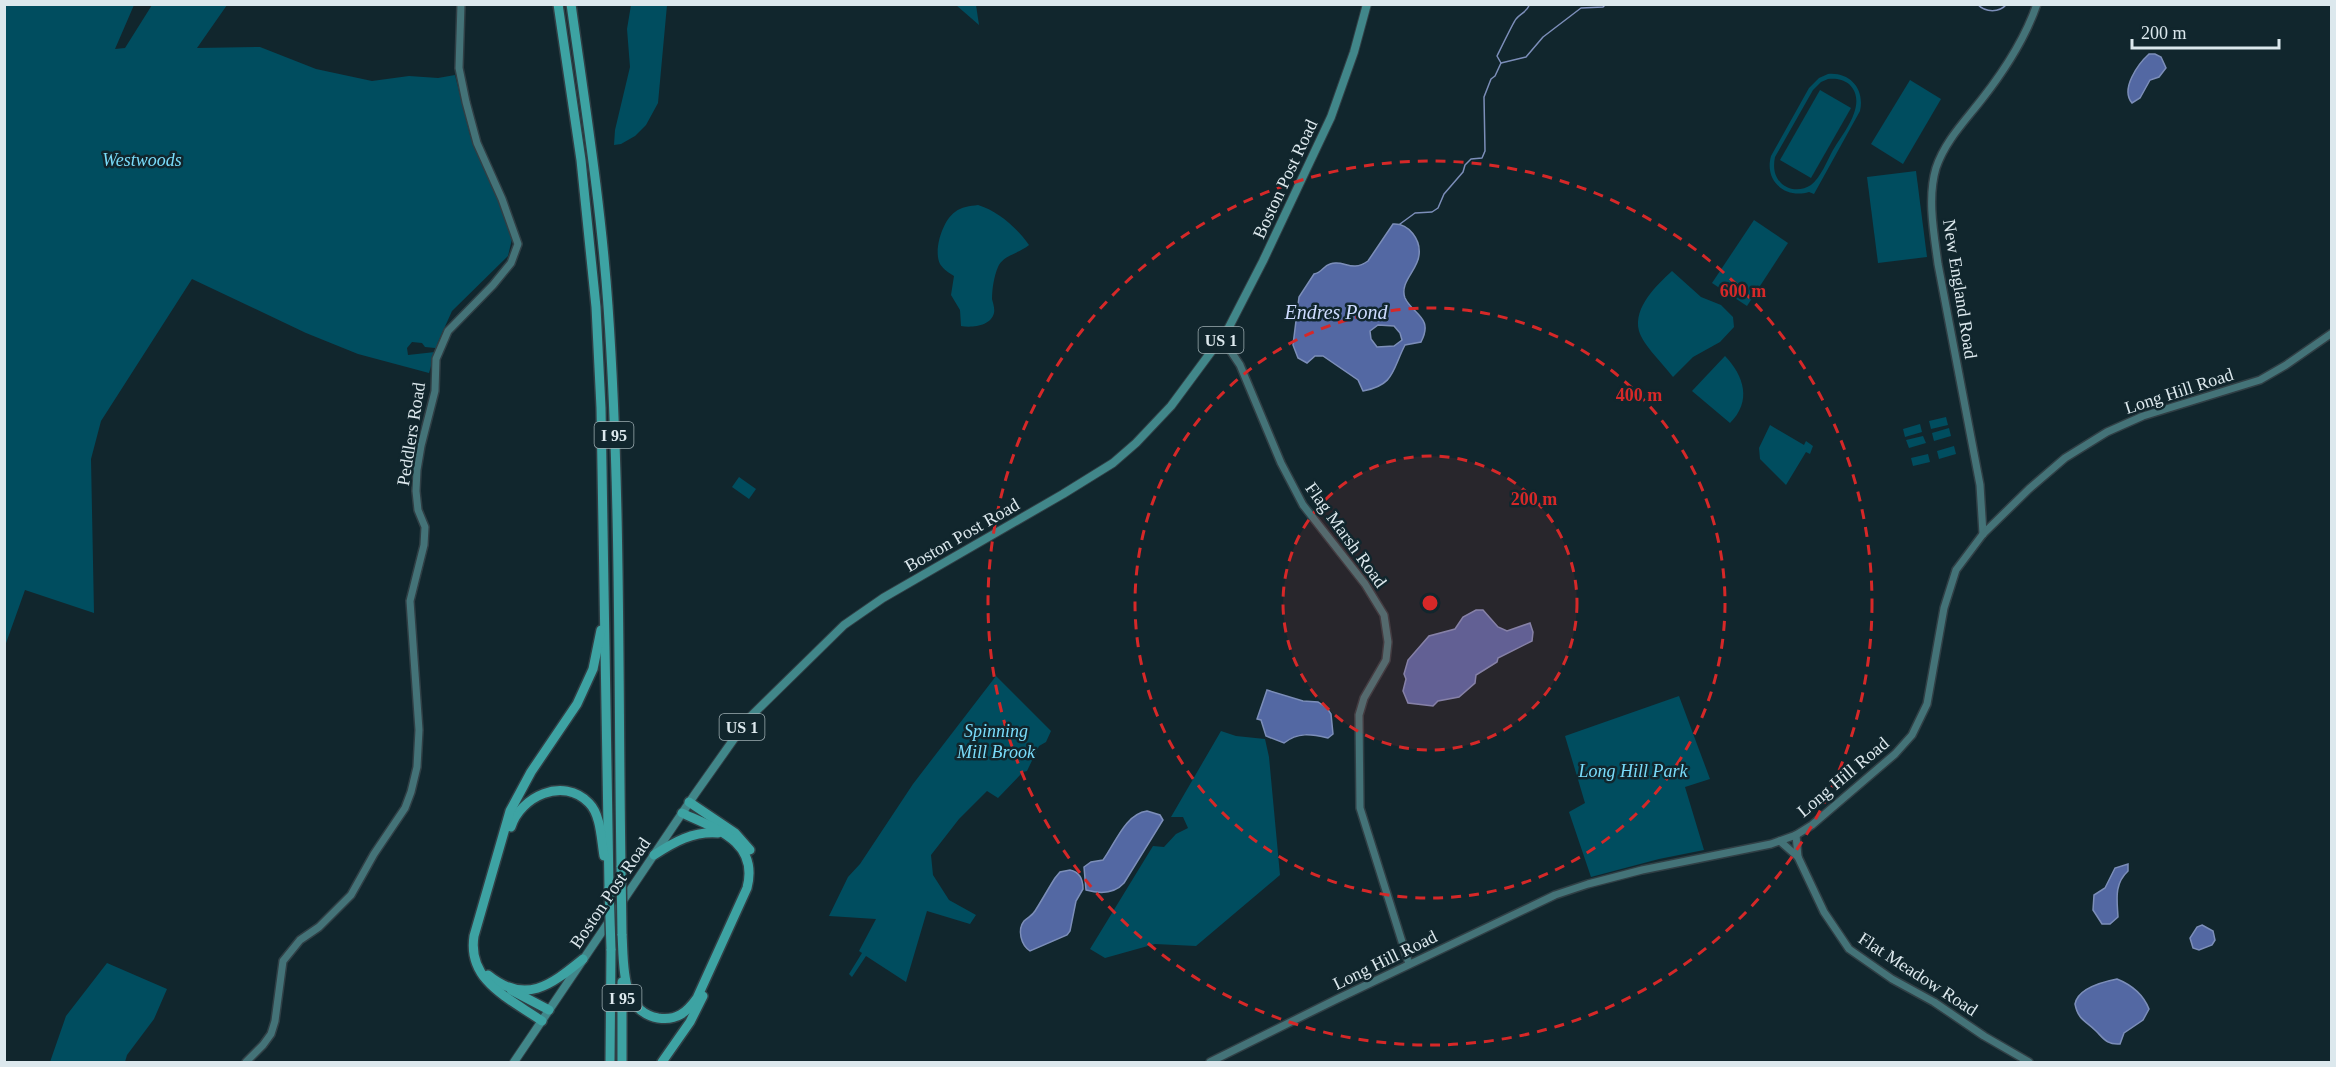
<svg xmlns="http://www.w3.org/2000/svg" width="2336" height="1067" font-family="'Times New Roman',serif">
	<rect width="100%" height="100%" fill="#11262d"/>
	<g fill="#004d5f" fill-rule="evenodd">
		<path d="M 5,5 L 134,5 L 115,49 L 125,48 L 152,5 L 227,5 L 197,48 L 260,47 L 316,69 L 372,81 L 409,76 L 438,78 L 455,75 L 470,135 L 502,207 L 512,239 L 508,256 L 452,311 L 438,342 L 429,373 L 358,354 L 306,333 L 192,279 L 101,421 L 91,459 L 94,613 L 25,590 L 5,646 ZM 412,342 L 422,343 L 425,347 L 435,348 L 435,352 L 408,355 L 407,348 Z"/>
		<path d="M 631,5 L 667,5 L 658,103 L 646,125 L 635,136 L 621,144 L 614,145 L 615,130 L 630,67 L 627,29 Z"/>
		<path d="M 956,5 L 976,5 L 979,25 Z"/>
		<path d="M 1828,74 C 1850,72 1865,89 1860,111 L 1814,194 L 1809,192 C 1785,199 1764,181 1771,156 L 1809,88 L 1819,78 ZM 1828,79 C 1835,78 1843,79 1849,84 C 1869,103 1843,133 1833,150 C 1827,161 1821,177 1811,185 C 1802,191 1789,191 1781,183 C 1774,176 1773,167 1775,157 L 1813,90 L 1821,82 Z"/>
		<path d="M 1910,80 L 1941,99 L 1903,164 L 1871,144 Z"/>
		<path d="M 1820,90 L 1851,108 L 1811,178 L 1780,160 Z"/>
		<path d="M 1916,171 L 1927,257 L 1878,263 L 1867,177 Z"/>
		<path d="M 978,205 C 998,211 1017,228 1029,245 C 1020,253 1003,255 998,267 C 994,276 992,289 992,299 C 993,303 995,309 994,313 C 991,326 972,328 961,326 L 960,310 L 951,295 L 954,276 C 949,273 943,269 940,264 C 933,250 943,220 955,212 C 961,207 970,206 978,205 Z"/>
		<path d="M 1754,220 L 1788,243 L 1747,306 L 1712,283 Z"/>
		<path d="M 1672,271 L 1701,297 L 1721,305 L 1733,317 L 1734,327 L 1720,342 L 1693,357 L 1673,377 C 1664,365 1643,345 1639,331 C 1633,307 1657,285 1672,271 Z"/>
		<path d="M 1725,356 C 1744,376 1752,401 1730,423 L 1692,391 Z"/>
		<path d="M 1946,417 L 1948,425 L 1931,429 L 1929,421 Z"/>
		<path d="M 1920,424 L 1922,432 L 1905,437 L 1903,429 Z"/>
		<path d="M 1770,425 L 1804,445 L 1806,441 L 1813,446 L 1810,454 L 1806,452 L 1786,485 L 1760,459 L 1759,448 Z"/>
		<path d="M 1949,428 L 1951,436 L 1934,441 L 1932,433 Z"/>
		<path d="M 1923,436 L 1926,443 L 1909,448 L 1906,440 Z"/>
		<path d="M 1954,446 L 1956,454 L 1939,459 L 1937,451 Z"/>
		<path d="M 1928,454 L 1930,462 L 1913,466 L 1911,458 Z"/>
		<path d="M 739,477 L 756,489 L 749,499 L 732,487 Z"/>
		<path d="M 996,676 L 1051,731 L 1046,742 L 1039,746 L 1027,771 L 1023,772 L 998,798 L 987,791 L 959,819 L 931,855 L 933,875 L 949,900 L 976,915 L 970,924 L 927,911 L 906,982 L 866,956 L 852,977 L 849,974 L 862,953 L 859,951 L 876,919 L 829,916 L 848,877 L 860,864 L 913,784 Z"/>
		<path d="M 1679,696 L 1710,779 L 1685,787 L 1704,850 L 1659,859 L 1591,877 L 1569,812 L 1585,803 L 1565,736 Z"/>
		<path d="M 1221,731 L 1236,736 L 1265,739 L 1269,757 L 1280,875 L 1196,946 L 1155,944 L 1105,958 L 1090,949 L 1153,846 L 1164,847 L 1176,834 L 1188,828 L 1183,817 L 1171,817 Z"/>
		<path d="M 107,963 L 167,989 L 154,1019 L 127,1055 L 125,1062 L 50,1062 L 66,1016 Z"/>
	</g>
	<g fill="#5368a3" stroke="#7c8eb9" stroke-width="1.5" fill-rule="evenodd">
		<path d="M 2149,54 L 2155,54 L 2161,57 L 2166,68 L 2159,77 L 2150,80 L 2140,98 L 2132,103 C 2120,89 2138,64 2149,54 Z"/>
		<path d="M 1393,224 C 1409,223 1421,240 1419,255 C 1418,270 1399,282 1405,298 C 1413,315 1434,317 1421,342 L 1405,345 C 1392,370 1395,385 1363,391 L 1358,380 L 1323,356 L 1315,356 L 1307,363 L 1298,358 L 1293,345 L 1299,297 L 1314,274 C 1322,273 1323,266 1330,264 C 1344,259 1351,273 1368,261 ZM 1378,325 L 1394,326 L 1400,333 L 1402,340 L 1394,346 L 1377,347 L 1371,339 L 1370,331 Z"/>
		<path d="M 1476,610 L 1483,610 L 1498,627 L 1507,631 L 1530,623 L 1533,632 L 1532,641 L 1498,658 L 1497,662 L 1476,675 L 1475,683 L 1459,697 L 1438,701 L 1433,706 L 1408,703 L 1403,691 L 1406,679 L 1404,674 L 1408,660 L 1429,636 L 1455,629 L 1463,617 Z"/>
		<path d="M 1267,690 L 1303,701 L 1318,702 L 1327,708 L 1331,714 L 1333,734 L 1328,738 C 1311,734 1298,732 1284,743 L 1266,736 L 1261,720 L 1257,719 Z"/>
		<path d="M 1147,811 L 1160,815 L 1163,820 L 1124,883 C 1114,894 1100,894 1086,890 L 1084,867 L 1091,862 L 1103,860 C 1115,844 1125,814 1147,811 Z"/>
		<path d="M 2128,864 L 2128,871 C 2114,884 2117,899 2118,917 L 2110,924 L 2102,924 L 2093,910 L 2094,895 L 2105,888 L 2115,868 Z"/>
		<path d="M 1070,870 C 1080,872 1083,880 1083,889 L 1076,901 L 1070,931 L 1067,935 L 1030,951 C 1021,945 1017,930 1024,921 C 1028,917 1032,916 1035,911 C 1042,900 1048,889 1055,878 L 1060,872 Z"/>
		<path d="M 2202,925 L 2213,931 L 2215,940 L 2212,945 L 2199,950 L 2193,948 L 2190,938 L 2197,927 Z"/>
		<path d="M 2117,979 C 2132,985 2143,994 2149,1009 L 2143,1020 L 2124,1033 L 2120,1044 C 2107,1045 2104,1039 2096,1031 C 2086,1021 2078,1020 2075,1004 C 2078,988 2102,982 2117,979 Z"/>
	</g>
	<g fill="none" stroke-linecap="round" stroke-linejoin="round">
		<g stroke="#7c8eb9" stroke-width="1.5">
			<path d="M 1977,4 C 1986,13 1999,13 2007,4"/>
			<path d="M 1501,63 L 1497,56 C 1499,52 1514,21 1516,19 C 1521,13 1526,13 1530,4"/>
			<path d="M 1400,224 L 1415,213 L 1432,212 L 1438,208 L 1444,194 L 1463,172 L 1465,165 L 1471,159 L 1482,158 L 1485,151 L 1484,97 L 1491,79 L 1495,76 L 1501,63 L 1526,57 L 1543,37 L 1581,8 L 1603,7 L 1606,4"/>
		</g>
		<defs>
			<g id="secondary">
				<path d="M 1222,338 L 1240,365 L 1281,463 L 1303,505 L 1365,584 L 1384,615 L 1388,642 L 1386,660 L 1364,698 L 1359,715 L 1360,808 L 1409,964"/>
				<path d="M 1983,534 L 1980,485 L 1938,264 C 1934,234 1927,198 1936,168 C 1945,141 1965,121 1982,99 C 2004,71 2025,39 2037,4"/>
				<path d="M 1796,835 L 1798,857 L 1824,912 L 1849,949 L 1892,979 L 1934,1002 L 1984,1036 L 2029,1062"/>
				<path d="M 1780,841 L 1798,857"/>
				<path d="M 246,1062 L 263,1045 L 271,1034 L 275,1021 L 283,961 L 300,940 L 319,927 L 351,895 L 374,854 L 405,808 L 411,792 L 417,767 L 419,730 L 410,601 L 424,545 L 425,527 L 418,510 L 416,491 L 417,470 L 421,446 L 435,391 L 436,359 L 448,331 L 493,285 L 511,263 L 518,244 L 502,199 L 477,143 L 466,102 L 459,68 L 461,4"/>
				<path d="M 1210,1062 L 1337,999 L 1555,895 L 1588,884 L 1642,870 L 1771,844 L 1796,835 L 1812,825 L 1895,754 L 1912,735 L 1927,704 L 1944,608 L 1956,570 L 1983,534 L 2029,489 L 2065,458 L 2107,432 L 2143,416 L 2260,380 L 2286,365 L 2332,333"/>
			</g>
			<path id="primary" d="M 514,1062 L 695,794 L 748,719 L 844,625 L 883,598 L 1063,494 L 1113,463 L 1136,443 L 1171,406 L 1228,329 L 1263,261 L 1331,117 L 1354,52 L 1367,4"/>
			<g id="highway">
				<path d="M 558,4 L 581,160 L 596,307 L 601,408 L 609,888"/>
				<path d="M 571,4 C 585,105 601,205 608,306 C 621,492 618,680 621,867"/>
				<path d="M 689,802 L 735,833 L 750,850"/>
				<path d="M 511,827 C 520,797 563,776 589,803 C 601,815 601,839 604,856"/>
				<path d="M 654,855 C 674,842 693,831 718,833"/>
				<path d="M 622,934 C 624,964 620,1011 658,1018 C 677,1021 687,1012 697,998 L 747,888 C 759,842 717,829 682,813"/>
				<path d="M 488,975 C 526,1006 552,984 583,959"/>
				<path d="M 511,990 L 549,1010"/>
				<path d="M 542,1021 C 509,998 467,981 474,936 L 510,811 L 531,772 L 577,704 L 593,669 L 601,630"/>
				<path d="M 610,1062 L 611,949"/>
				<path d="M 622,1062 L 622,982"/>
				<path d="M 662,1062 L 690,1022 L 703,996"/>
			</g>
		</defs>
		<use href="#secondary" stroke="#303f45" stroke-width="10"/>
		<use href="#primary" stroke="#303f45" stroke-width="10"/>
		<use href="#highway" stroke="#303f45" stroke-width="12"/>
		<use href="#secondary" stroke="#447378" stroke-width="7"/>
		<use href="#primary" stroke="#41878a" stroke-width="8"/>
		<use href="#highway" stroke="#3da3a3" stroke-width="9"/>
		<defs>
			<g id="highway-bridge">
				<path d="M 621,867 L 622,934"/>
				<path d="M 609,888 L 611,949"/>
			</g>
		</defs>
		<use href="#highway-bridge" stroke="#303f45" stroke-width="12" stroke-linecap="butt"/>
		<use href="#highway-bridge" stroke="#3da3a3" stroke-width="9"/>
	</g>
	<circle cx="1430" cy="603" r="147" fill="#d62828" fill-opacity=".12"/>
	<g fill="none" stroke="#d62828" stroke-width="3" stroke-dasharray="10 8">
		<circle cx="1430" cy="603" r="147"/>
		<circle cx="1430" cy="603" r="295"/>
		<circle cx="1430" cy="603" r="442"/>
	</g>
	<g text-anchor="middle" stroke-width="5" stroke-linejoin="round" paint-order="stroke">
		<g fill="#11262d" stroke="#9faeb3" stroke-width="1.5">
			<rect x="1198.5" y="327" width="45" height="26" rx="4.5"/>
			<rect x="594.5" y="422" width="39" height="26" rx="4.5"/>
			<rect x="719.5" y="714" width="45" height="26" rx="4.5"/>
			<rect x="602.5" y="985" width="39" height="26" rx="4.5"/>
		</g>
		<g font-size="16" font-weight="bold" fill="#dce8ed">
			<text x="1221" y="346">US 1</text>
			<text x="614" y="441">I 95</text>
			<text x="742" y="733">US 1</text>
			<text x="622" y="1004">I 95</text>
		</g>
		<g font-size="18" font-style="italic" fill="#7adcfa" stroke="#11262d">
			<text x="142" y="166">Westwoods</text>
			<text x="996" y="737">Spinning<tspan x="996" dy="21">Mill Brook</tspan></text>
			<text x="1633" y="777">Long Hill Park</text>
		</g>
		<g font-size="18" fill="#dce8ed" stroke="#11262d">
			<text transform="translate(1285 179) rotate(-65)" y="6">Boston Post Road</text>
			<text transform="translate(1960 289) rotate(81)" y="6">New England Road</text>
			<text transform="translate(2179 391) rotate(-18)" y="6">Long Hill Road</text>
			<text transform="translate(411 434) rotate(-81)" y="6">Peddlers Road</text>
			<text transform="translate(962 535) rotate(-30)" y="6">Boston Post Road</text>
			<text transform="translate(1346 535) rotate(54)" y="6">Flag Marsh Road</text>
			<text transform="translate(1843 777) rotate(-40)" y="6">Long Hill Road</text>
			<text transform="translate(610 893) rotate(-56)" y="6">Boston Post Road</text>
			<text transform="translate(1385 960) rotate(-26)" y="6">Long Hill Road</text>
			<text transform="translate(1918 974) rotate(33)" y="6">Flat Meadow Road</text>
		</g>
		<g font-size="20" font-style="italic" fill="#cedcff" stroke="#11262d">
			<text x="1336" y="319">Endres Pond</text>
		</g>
	</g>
	<circle cx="1430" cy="603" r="9" fill="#d62828" stroke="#11262d" stroke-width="3"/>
	<g font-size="18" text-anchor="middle" font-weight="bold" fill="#d62828" stroke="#11262d" stroke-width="5" stroke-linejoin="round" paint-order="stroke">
		<text x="1743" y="297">600 m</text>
		<text x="1639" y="401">400 m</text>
		<text x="1534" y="505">200 m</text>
	</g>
	<rect width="2336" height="1067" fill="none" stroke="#dce8ed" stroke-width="12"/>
	<path d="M2132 39v9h147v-9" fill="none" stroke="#dce8ed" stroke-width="3"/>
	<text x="2141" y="39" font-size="18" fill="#dce8ed" stroke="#11262d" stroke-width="4.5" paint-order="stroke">200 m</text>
</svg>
